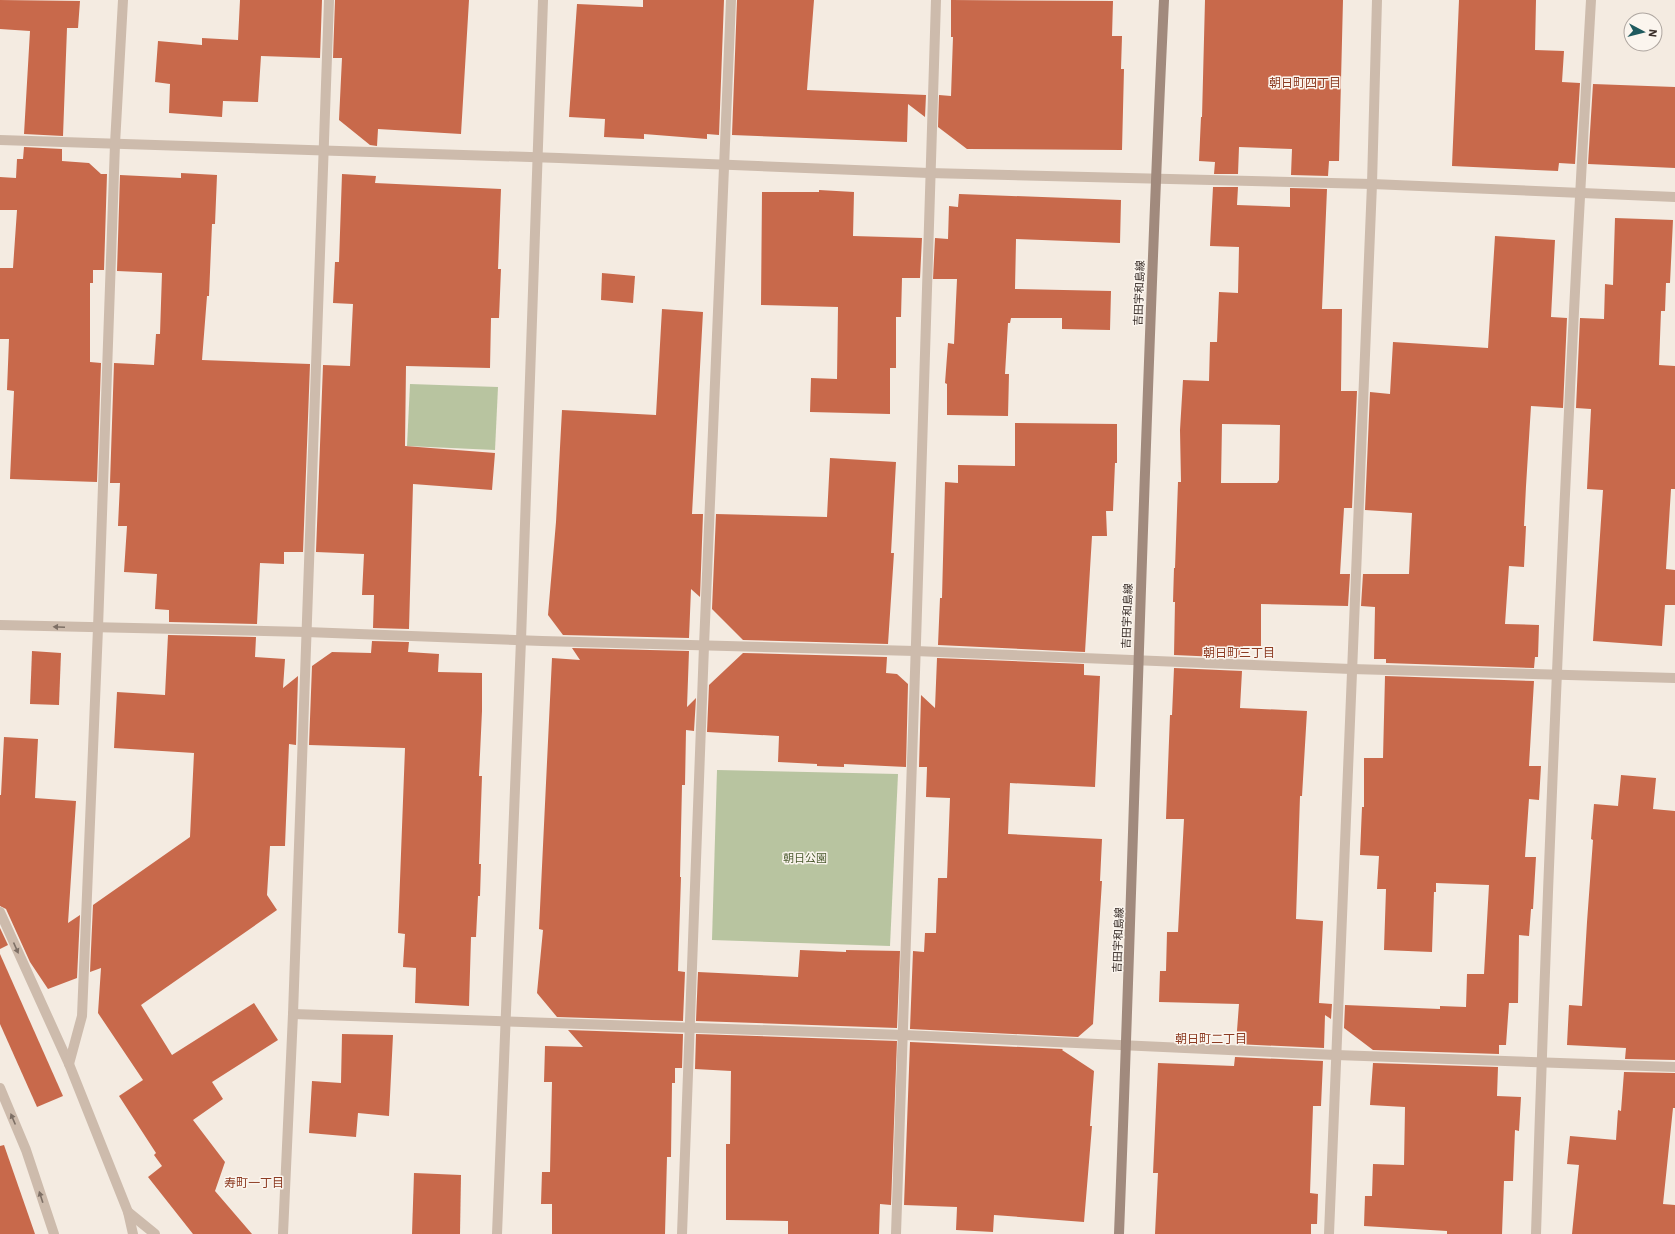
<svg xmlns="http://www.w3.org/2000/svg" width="1675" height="1234" font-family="'IBM Plex Sans','Noto Sans JP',sans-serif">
	<rect width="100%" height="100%" fill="#f4ebe1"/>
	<g fill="#b8c4a0">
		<path d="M 410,384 L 498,387 L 495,450 L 407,446 Z"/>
		<path d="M 717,770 L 898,774 L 890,946 L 712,940 Z"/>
	</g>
	<g fill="#c8694b" fill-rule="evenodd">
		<path d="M 0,0 L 80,1 L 78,28 L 67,28 L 63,136 L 24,134 L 30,31 L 0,29 Z"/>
		<path d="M 240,0 L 322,0 L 320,58 L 261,56 L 258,102 L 223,101 L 222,117 L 169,113 L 170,84 L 155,82 L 158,41 L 202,45 L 202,38 L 238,40 Z"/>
		<path d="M 335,0 L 469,0 L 461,134 L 378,129 L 377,146 L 370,145 L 339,120 L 342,58 L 333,58 Z"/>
		<path d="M 643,0 L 724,0 L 719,135 L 707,134 L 707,139 L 644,134 L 644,139 L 604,137 L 605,119 L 569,117 L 577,4 L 643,7 Z"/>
		<path d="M 737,0 L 814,0 L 807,90 L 926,95 L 925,117 L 908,104 L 907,142 L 732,135 Z"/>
		<path d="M 951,0 L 1113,1 L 1112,36 L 1122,36 L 1121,69 L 1124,69 L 1122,150 L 967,149 L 938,127 L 939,95 L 951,96 L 953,37 L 951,37 Z"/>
		<path d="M 1205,0 L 1343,0 L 1339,161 L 1329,161 L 1328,176 L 1291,175 L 1292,149 L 1239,147 L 1238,174 L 1214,174 L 1215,162 L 1199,161 L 1201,117 L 1202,117 Z"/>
		<path d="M 1459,0 L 1536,0 L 1535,50 L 1564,51 L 1562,82 L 1580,83 L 1575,164 L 1559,163 L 1558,171 L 1452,166 Z"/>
		<path d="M 1593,84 L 1675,87 L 1675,168 L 1588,164 Z"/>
		<path d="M 24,147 L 62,149 L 62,161 L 89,163 L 101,174 L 107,174 L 104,270 L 93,270 L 93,283 L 90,283 L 90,362 L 101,363 L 97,482 L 10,479 L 14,391 L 7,390 L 9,339 L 0,339 L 0,268 L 13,268 L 17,210 L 0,210 L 0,177 L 16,178 L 17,159 L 23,159 Z"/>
		<path d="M 181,173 L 217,175 L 215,224 L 212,224 L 209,296 L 207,296 L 202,360 L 310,364 L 303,552 L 284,552 L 284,564 L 260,563 L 257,624 L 169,622 L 169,610 L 155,609 L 157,574 L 124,572 L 127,526 L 118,526 L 120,483 L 110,483 L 114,363 L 154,365 L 156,334 L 160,334 L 162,273 L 117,271 L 120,175 L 181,178 Z"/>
		<path d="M 342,174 L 376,176 L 375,183 L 501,189 L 498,269 L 501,269 L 499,318 L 491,318 L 490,368 L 406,366 L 405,446 L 495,453 L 492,490 L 413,484 L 409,629 L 373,628 L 374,595 L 362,595 L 364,554 L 316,552 L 323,365 L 350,366 L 353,304 L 333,303 L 335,262 L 339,262 Z"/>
		<path d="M 1213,187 L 1238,187 L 1237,205 L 1290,207 L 1290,188 L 1327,189 L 1322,309 L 1342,309 L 1341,391 L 1357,391 L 1352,508 L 1344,508 L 1340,574 L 1350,574 L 1348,606 L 1261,604 L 1261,646 L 1243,646 L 1242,658 L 1174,655 L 1175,602 L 1173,602 L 1174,568 L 1175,568 L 1178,482 L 1181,482 L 1180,430 L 1183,380 L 1209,381 L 1210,342 L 1217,342 L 1219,292 L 1238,293 L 1239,247 L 1210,246 ZM 1222,424 L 1280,425 L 1279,480 L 1277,483 L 1221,483 Z"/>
		<path d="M 819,190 L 854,192 L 853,236 L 922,238 L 920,278 L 902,278 L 901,317 L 896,317 L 896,368 L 890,368 L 890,414 L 810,412 L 811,378 L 837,379 L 838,307 L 761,305 L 762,192 L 819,192 Z"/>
		<path d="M 959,194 L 1121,200 L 1120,243 L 1016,239 L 1015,289 L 1111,291 L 1110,330 L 1062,329 L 1062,318 L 1011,318 L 1010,323 L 1008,323 L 1005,374 L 1009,374 L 1008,416 L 947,415 L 947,384 L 945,383 L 948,343 L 954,344 L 957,279 L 933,279 L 935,238 L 948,239 L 949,206 L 958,207 Z"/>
		<path d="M 1615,218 L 1673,220 L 1670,283 L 1666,283 L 1665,311 L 1661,311 L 1659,365 L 1675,366 L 1675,489 L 1671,489 L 1666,569 L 1675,570 L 1675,605 L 1665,605 L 1662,646 L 1593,641 L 1603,490 L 1587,489 L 1591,409 L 1576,408 L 1580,318 L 1604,319 L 1605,284 L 1613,285 Z"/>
		<path d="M 1495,236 L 1555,240 L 1551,317 L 1567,318 L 1563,408 L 1531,406 L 1526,486 L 1524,526 L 1526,526 L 1524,567 L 1509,566 L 1505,624 L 1539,625 L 1538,657 L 1535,657 L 1534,668 L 1386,663 L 1386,659 L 1374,659 L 1375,607 L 1361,606 L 1363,574 L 1409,574 L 1412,513 L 1365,510 L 1370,392 L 1390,394 L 1393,342 L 1488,348 Z"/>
		<path d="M 602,273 L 635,276 L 633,303 L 601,300 Z"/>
		<path d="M 662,309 L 703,312 L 692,514 L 703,514 L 700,597 L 691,589 L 689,638 L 563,635 L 548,615 L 556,522 L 562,410 L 656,415 Z"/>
		<path d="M 1015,423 L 1117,424 L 1117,463 L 1115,463 L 1113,511 L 1106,511 L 1107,536 L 1092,536 L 1085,652 L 938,645 L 940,598 L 942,598 L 945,482 L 958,483 L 958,465 L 1015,466 Z"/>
		<path d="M 830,458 L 896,462 L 891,553 L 894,553 L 888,644 L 743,640 L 712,609 L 716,514 L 827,517 Z"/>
		<path d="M 168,635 L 256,637 L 255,657 L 285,659 L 283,688 L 298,676 L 296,745 L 289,744 L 285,846 L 270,846 L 267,895 L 277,910 L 141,1005 L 172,1055 L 254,1003 L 278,1040 L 212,1082 L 223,1099 L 193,1120 L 225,1162 L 215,1191 L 252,1234 L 193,1234 L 148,1177 L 162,1166 L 154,1155 L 156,1153 L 119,1096 L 143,1080 L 98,1013 L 101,968 L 90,972 L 93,905 L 190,837 L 194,753 L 114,748 L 117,692 L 165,695 Z"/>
		<path d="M 372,641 L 409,642 L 408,652 L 439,654 L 438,672 L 482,673 L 482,711 L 479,776 L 482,776 L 479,864 L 481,864 L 480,896 L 478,896 L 476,937 L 471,937 L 469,1006 L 415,1003 L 416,968 L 403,967 L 405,934 L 398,933 L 405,748 L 309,745 L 312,666 L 332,652 L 371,653 Z"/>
		<path d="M 572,648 L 689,651 L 687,707 L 696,698 L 694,731 L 686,730 L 685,785 L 682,785 L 680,877 L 681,877 L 678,971 L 685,972 L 683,1021 L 557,1017 L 537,993 L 543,930 L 539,929 L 552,658 L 580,660 Z"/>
		<path d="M 32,651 L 61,653 L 59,705 L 30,704 Z"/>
		<path d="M 743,653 L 887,657 L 886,673 L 897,674 L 908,684 L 906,767 L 844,764 L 844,767 L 817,766 L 817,764 L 778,762 L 779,736 L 707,732 L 709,685 Z"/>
		<path d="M 937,658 L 1084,664 L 1084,675 L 1100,676 L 1095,787 L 1010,783 L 1008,834 L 1102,839 L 1100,881 L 1102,881 L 1093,1024 L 1078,1037 L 910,1029 L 913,951 L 924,952 L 925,933 L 936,933 L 938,878 L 947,878 L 950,798 L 926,797 L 927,767 L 919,767 L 921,695 L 935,708 Z"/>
		<path d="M 1174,668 L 1242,671 L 1240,708 L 1307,711 L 1302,796 L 1300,796 L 1296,919 L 1323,921 L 1319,1003 L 1332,1004 L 1331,1019 L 1325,1015 L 1324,1048 L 1236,1044 L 1239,1004 L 1159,1002 L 1160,971 L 1166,971 L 1167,932 L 1178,932 L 1184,819 L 1166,819 L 1170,715 L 1172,715 Z"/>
		<path d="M 1385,676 L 1534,681 L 1529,766 L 1541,766 L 1539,800 L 1529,799 L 1525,857 L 1536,857 L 1533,909 L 1531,909 L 1529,936 L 1519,935 L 1518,1003 L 1509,1003 L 1506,1045 L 1499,1045 L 1499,1054 L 1373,1050 L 1344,1028 L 1345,1005 L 1440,1009 L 1440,1006 L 1466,1007 L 1467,974 L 1484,974 L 1489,885 L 1436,883 L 1436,892 L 1434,892 L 1432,952 L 1384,950 L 1386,889 L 1377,889 L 1379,856 L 1360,855 L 1362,807 L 1364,807 L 1364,758 L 1383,758 Z"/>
		<path d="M 4,737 L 38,739 L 35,798 L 76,801 L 68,923 L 80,915 L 77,978 L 48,989 L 30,962 L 6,909 L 0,906 L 0,795 L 1,795 Z"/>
		<path d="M 1621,775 L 1656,778 L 1653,809 L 1675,811 L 1675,1060 L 1625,1059 L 1626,1048 L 1567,1045 L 1569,1005 L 1582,1006 L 1587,922 L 1593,840 L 1591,839 L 1594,804 L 1618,806 Z"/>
		<path d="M 0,928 L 8,945 L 0,949 Z"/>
		<path d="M 800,950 L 846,952 L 846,950 L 900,951 L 897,1028 L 696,1021 L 698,972 L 798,977 Z"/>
		<path d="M 0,954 L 63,1096 L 37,1107 L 0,1024 Z"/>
		<path d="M 568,1030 L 683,1034 L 682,1068 L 675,1068 L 675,1083 L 672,1083 L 671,1157 L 667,1157 L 665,1234 L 552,1234 L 552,1204 L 541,1204 L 542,1172 L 550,1172 L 552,1082 L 544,1082 L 545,1046 L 583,1047 Z"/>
		<path d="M 342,1034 L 393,1035 L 389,1116 L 358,1113 L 356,1137 L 309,1133 L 312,1081 L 341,1083 Z"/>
		<path d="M 696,1034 L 897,1041 L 891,1205 L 880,1204 L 879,1234 L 788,1234 L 788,1221 L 726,1220 L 726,1144 L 730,1144 L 731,1071 L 695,1069 Z"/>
		<path d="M 910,1042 L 1063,1049 L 1062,1050 L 1094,1071 L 1090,1126 L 1092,1126 L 1084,1222 L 994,1215 L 993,1232 L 956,1230 L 957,1207 L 904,1205 Z"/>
		<path d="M 1235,1057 L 1323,1061 L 1321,1106 L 1313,1106 L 1310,1193 L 1318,1194 L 1317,1224 L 1311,1224 L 1311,1234 L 1155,1234 L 1158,1173 L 1153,1173 L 1158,1063 L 1234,1066 Z"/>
		<path d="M 1373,1063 L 1498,1067 L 1497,1096 L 1521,1097 L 1519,1131 L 1515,1130 L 1513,1181 L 1504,1181 L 1502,1234 L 1447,1234 L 1447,1231 L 1364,1226 L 1365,1196 L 1372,1196 L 1373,1164 L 1404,1165 L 1405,1107 L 1370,1105 Z"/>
		<path d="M 1624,1072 L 1675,1073 L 1675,1108 L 1673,1108 L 1663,1204 L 1675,1205 L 1675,1234 L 1572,1234 L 1579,1165 L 1567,1164 L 1570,1136 L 1616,1140 L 1618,1110 L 1621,1111 Z"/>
		<path d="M 4,1145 L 35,1234 L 0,1234 L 0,1146 Z"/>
		<path d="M 414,1173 L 461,1175 L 460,1234 L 412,1234 Z"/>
	</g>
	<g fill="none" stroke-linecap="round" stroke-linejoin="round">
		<g stroke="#cdbbac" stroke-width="10">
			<path d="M 0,140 L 559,158 L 929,173 L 1372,184 L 1675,197"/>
			<path d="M 0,625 L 306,632 L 542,641 L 915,651 L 1351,669 L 1675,678"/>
			<path d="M 0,912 L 69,1064 L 128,1212 L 133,1234"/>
			<path d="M 293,1014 L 904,1035 L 1336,1055 L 1675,1067"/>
			<path d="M 69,1064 L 82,1016 L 98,628 L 115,144 L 123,0"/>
			<path d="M 0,1088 L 26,1150 L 54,1234"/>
			<path d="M 128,1212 L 155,1234"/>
			<path d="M 283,1234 L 293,1014 L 329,0"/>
			<path d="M 682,1234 L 704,646 L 731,0"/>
			<path d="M 896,1234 C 913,823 921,411 936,0"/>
			<path d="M 1329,1234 L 1372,184 L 1377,0"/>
			<path d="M 1536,1234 C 1549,823 1567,411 1591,0"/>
		</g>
		<path stroke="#cdbbac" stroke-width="10" d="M 497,1234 L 521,640 L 543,0"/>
		<path stroke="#a18a7d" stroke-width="10" d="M 1119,1234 C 1135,823 1144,411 1164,0"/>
	</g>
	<defs><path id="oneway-solid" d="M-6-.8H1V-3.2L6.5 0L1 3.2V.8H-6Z"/></defs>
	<g fill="#7d6f65">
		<use href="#oneway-solid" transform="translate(59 627) rotate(-178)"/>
		<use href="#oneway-solid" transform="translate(16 948) rotate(66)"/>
		<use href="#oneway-solid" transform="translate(13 1119) rotate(-113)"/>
		<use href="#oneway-solid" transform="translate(41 1197) rotate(-108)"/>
	</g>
	<g text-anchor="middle" stroke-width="3" stroke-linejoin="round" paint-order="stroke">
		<g font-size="11" fill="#3b302b" stroke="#fbf5ee">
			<text transform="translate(1139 293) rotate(-88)" y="4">吉田宇和島線</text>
			<text transform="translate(1127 616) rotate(-88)" y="4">吉田宇和島線</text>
			<text transform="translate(1118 940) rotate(-88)" y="4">吉田宇和島線</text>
		</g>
		<g font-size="11" fill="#4a5a2e" stroke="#fbf5ee">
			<text x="805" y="862">朝日公園</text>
		</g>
		<g font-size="12" fill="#8c3b22" stroke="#fbf5ee">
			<text x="1305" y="87">朝日町四丁目</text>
			<text x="1239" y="657">朝日町三丁目</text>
			<text x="1211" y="1043">朝日町二丁目</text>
			<text x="254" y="1187">寿町一丁目</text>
		</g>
	</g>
	<g transform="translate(1643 32) rotate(97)"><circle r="19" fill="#fbf5ee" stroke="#aea6a0"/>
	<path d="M0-3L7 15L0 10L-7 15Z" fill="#1f5a5e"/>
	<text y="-6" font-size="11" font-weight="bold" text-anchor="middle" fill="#3b302b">N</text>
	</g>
</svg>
